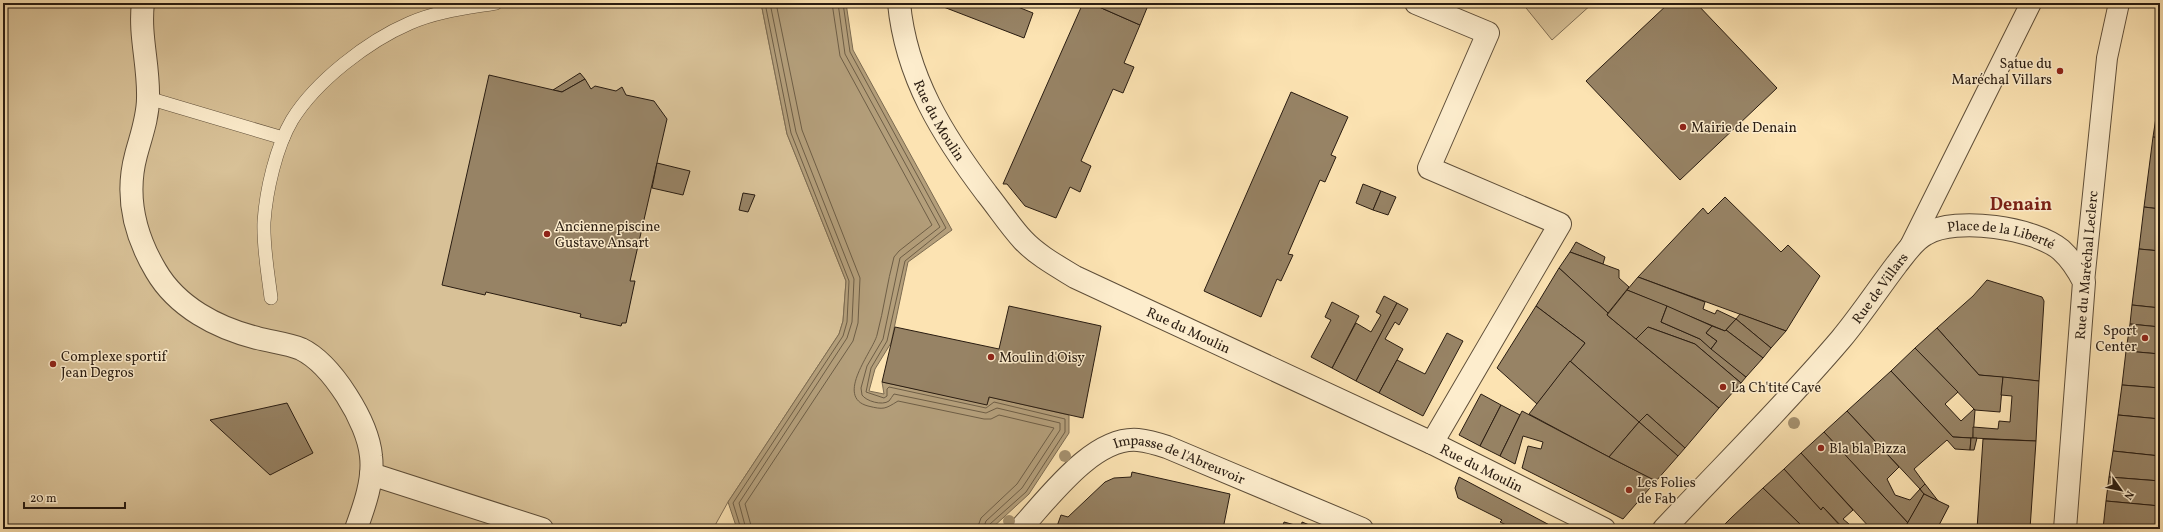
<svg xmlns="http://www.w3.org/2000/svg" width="2163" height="532" font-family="Vollkorn,serif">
	<rect width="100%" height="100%" fill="#fce3b2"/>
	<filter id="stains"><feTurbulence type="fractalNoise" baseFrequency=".005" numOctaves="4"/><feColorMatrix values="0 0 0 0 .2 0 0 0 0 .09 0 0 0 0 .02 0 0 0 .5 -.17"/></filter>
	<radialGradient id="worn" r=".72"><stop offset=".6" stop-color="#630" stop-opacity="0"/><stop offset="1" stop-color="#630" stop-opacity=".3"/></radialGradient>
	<g fill="#d8c197" stroke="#806e54">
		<path d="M 3,3 L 761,3 L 787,134 L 846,281 L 843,321 L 839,334 L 728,502 L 713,529 L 3,529 Z"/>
		<path d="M 1522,3 L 1593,3 L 1552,40 Z"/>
	</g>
	<path fill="#b49f7b" stroke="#7c6b51" d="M 761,3 L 846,3 L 853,50 L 952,230 L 908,262 L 891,343 L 875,369 L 869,391 L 884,394 L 882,382 L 987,404 L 990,397 L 1069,415 L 1069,433 L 1029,494 L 991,529 L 737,529 L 728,502 L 839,334 L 843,321 L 846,281 L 787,134 Z"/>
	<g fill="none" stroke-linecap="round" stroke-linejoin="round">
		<g stroke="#6e5e46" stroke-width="1">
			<path d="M 832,3 L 840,56 L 932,225 L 899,251 L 894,257 C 887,283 884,309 877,335 C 873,351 834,397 868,406 C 884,410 885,409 898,401 L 984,419 L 991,419 L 999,415 L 1054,428 L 1017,484 L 981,518 L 977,529"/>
			<path d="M 838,3 L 845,54 L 940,227 L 900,258 L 883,339 L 867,366 L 861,388 L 862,395 C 866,401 882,406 889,401 C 891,399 892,396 894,394 L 986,413 L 997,408 L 1060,423 L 1060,430 L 1022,488 L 986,521 L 983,529"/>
			<path d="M 843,3 L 850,52 L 946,228 L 905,261 L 887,341 L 871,368 L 866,392 L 884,398 L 887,396 L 887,389 L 889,387 L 986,408 L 994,402 L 1065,419 L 1065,432 L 1026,492 L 990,524 L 988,529"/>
			<path d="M 741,529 L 733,503 L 843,336 L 847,322 L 849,281 L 791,133 L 765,3"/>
			<path d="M 746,529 L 739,503 L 847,338 L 852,322 L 854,279 L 796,132 L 770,3"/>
			<path d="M 752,529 L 745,504 L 853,341 L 858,323 L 860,278 L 802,130 L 776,3"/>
		</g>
	</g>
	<g fill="#978365" stroke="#291c11">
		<path d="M 942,3 L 1008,3 L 1033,13 L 1024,38 L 941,6 Z"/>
		<path d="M 1083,3 L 1090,3 L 1140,25 L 1124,63 L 1134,67 L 1123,93 L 1113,89 L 1081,161 L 1091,166 L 1080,192 L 1070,187 L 1056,218 L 1025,206 L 1007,184 L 1003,184 Z"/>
		<path d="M 1090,3 L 1149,3 L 1140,25 Z"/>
		<path d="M 1669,3 L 1696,3 L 1777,88 L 1680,180 L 1586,81 Z"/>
		<path d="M 580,73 L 585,79 L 562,92 L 553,90 Z"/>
		<path d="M 489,75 L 562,92 L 585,79 L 591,89 L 595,86 L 616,91 L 622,87 L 626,95 L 654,101 L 667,119 L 630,281 L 635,281 L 626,323 L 622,323 L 621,326 L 580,317 L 581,314 L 486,292 L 485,295 L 442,285 Z"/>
		<path d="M 2160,87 L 2160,111 L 2157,111 Z"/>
		<path d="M 1291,92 L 1348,117 L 1331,155 L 1336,157 L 1325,182 L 1320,180 L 1288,254 L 1293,255 L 1281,281 L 1277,279 L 1261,317 L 1204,291 Z"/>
		<path d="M 2157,111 L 2160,111 L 2160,138 L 2153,137 Z"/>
		<path d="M 2153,137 L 2160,138 L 2160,209 L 2144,207 Z"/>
		<path d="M 657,163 L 690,171 L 683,195 L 652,188 Z"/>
		<path d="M 1363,184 L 1381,191 L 1373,210 L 1356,203 Z"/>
		<path d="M 1381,191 L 1396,197 L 1388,215 L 1373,210 Z"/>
		<path d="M 743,193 L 755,195 L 748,212 L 739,210 Z"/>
		<path d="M 1725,197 L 1781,252 L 1788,245 L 1820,276 L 1786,331 L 1638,277 L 1703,208 L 1708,214 Z"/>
		<path d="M 2144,207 L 2160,209 L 2160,251 L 2139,249 Z"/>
		<path d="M 1576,242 L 1605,257 L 1603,264 L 1570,252 Z"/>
		<path d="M 2139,249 L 2160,251 L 2160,308 L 2132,305 Z"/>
		<path d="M 1570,252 L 1619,270 L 1619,278 L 1629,287 L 1608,313 L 1559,268 Z"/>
		<path d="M 1559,268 L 1608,313 L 1607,315 L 1719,408 L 1685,448 L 1647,414 L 1639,422 L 1570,361 L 1585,343 L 1536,306 Z"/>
		<path d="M 1638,277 L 1705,302 L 1703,309 L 1715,314 L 1717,310 L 1736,319 L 1725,331 L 1627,290 Z"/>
		<path d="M 1987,280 L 2042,297 L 2044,301 L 2039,381 L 1979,375 L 1937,328 L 1973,296 Z"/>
		<path d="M 1627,290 L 1667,306 L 1661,322 L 1700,339 L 1746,377 L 1741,383 L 1695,344 L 1648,327 L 1636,339 L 1607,315 Z"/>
		<path d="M 1384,296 L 1397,303 L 1356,381 L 1332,368 L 1356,323 L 1371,332 L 1381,315 L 1376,312 Z"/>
		<path d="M 1332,302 L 1359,316 L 1332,368 L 1311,357 L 1331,320 L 1325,317 Z"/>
		<path d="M 1397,303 L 1408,309 L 1399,325 L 1395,322 L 1385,339 L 1403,349 L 1379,393 L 1356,381 Z"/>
		<path d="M 2132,305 L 2160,308 L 2160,327 L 2130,324 Z"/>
		<path d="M 1009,306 L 1101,326 L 1083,418 L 989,397 L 987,405 L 882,382 L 895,327 L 999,349 Z"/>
		<path d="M 1536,306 L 1585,343 L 1537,404 L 1497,368 Z"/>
		<path d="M 1667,306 L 1712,326 L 1706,333 L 1717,341 L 1711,349 L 1700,339 L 1661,322 Z"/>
		<path d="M 1740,314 L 1786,331 L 1771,348 L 1736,319 Z"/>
		<path d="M 1736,319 L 1771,348 L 1763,358 L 1726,330 Z"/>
		<path d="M 2130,324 L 2160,327 L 2160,354 L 2126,351 Z"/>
		<path d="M 1712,326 L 1725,331 L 1726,330 L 1763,358 L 1746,377 L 1711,349 L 1717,341 L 1706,333 Z"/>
		<path d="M 1648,327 L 1695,344 L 1741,383 L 1719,408 L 1636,339 Z"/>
		<path d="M 1937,328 L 1979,375 L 2003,377 L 2000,412 L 1975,410 L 1915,348 Z"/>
		<path d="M 1447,333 L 1463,341 L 1423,416 L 1379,393 L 1397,360 L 1425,374 Z"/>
		<path d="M 1915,348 L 1958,392 L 1945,404 L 1961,421 L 1974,409 L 1975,410 L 1973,438 L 1953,437 L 1891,371 Z"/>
		<path d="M 2126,351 L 2160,354 L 2160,388 L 2122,385 Z"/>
		<path d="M 1570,361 L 1639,422 L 1609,457 L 1529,414 Z"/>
		<path d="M 1891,371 L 1953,437 L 1971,438 L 1970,450 L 1955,449 L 1947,440 L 1914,469 L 1925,484 L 1920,489 L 1847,411 Z"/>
		<path d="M 2003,377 L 2039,381 L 2036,441 L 1973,438 L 1973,427 L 1998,429 L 1999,421 L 2010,422 L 2012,396 L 2001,395 Z"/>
		<path d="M 2122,385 L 2160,388 L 2160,419 L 2118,415 Z"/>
		<path d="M 1481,394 L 1501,405 L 1480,446 L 1459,435 Z"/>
		<path d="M 287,403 L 313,453 L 270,475 L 210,420 Z"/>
		<path d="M 1501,405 L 1520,415 L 1500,456 L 1480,446 Z"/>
		<path d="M 1522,411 L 1609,457 L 1656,481 L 1623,519 L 1522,468 L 1528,446 L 1541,449 L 1543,442 L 1523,436 L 1515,464 L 1500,456 Z"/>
		<path d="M 1847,411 L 1899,467 L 1887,479 L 1895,495 L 1910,500 L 1920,489 L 1924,494 L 1908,523 L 1824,432 Z"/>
		<path d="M 1647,414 L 1685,448 L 1678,456 L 1639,422 Z"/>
		<path d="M 2118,415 L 2160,419 L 2160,456 L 2113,451 Z"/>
		<path d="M 1639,422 L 1678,456 L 1656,481 L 1609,457 Z"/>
		<path d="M 1824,432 L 1908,523 L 1904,529 L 1871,529 L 1801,453 Z"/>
		<path d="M 1971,438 L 1977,438 L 1974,450 L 1970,450 Z"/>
		<path d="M 1983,439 L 2036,441 L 2030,529 L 1977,529 Z"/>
		<path d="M 2113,451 L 2160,456 L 2160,481 L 2109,477 Z"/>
		<path d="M 1801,453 L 1853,510 L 1843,519 L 1849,524 L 1844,529 L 1823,507 L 1821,510 L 1784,469 Z"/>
		<path d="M 1784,469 L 1821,510 L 1823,507 L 1843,529 L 1805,529 L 1763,488 Z"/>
		<path d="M 1132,472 L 1230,494 L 1223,529 L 1056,529 L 1061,515 L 1068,517 L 1105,482 L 1114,478 L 1131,477 Z"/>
		<path d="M 1459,477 L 1557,529 L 1514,529 L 1500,522 L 1502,520 L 1458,498 L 1455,488 Z"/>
		<path d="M 2109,477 L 2160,481 L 2160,506 L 2106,501 Z"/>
		<path d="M 1925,484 L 1939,502 L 1924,494 L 1920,489 Z"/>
		<path d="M 1763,488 L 1805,529 L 1720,529 L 1732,517 Z"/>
		<path d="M 1924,494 L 1949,506 L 1937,529 L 1904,529 Z"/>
		<path d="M 2106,501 L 2160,506 L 2160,529 L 2103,529 Z"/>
		<path d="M 1284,522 L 1302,527 L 1301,529 L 1282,529 Z"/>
		<path d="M 1302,522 L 1319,529 L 1301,529 Z"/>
	</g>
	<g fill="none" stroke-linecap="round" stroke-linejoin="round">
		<defs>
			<g id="service">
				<path d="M 148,98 L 283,138"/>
				<path d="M 271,298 C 268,273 263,247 264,222 C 266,191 276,147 292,120 C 316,81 368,41 410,23 C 437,11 467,8 496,3"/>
			</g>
			<g id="pedestrian">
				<path d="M 1909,248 L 2031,3"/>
				<path d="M 2084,282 L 2107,58 L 2119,3"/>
			</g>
			<g id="minor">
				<path d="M 143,3 C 139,35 149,65 148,98 C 148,118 141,136 136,155 C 125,196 134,234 156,271 C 177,307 217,328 257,338 C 271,342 287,343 301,349 C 332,364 368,422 371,456 C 374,480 364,507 356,529"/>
				<path id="s1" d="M 899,3 C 906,77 943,136 987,194 C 999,209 1010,226 1023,240 C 1037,255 1057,266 1075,277 L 1432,443 L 1604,529"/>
				<path d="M 1416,3 L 1488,33 L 1429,168 L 1560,224 L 1432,443"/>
				<path d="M 371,474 L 542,529"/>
				<path id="s2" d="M 1020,529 C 1048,499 1093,436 1138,440 C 1148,441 1158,444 1167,447 L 1362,529"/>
			</g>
			<g id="tertiary">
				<path id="s3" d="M 1664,529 C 1723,466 1785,405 1841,339 C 1861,315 1878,289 1897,264 C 1905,254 1914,240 1926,234 C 1956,216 2035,228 2061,250 C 2071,259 2078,270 2084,282 L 2065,529"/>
			</g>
		</defs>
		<use href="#service" stroke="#5e4e39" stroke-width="14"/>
		<use href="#pedestrian" stroke="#5e4e39" stroke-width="22"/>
		<use href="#minor" stroke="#5e4e39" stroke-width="24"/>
		<use href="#tertiary" stroke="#5e4e39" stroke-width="24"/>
		<use href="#service" stroke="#fdedcd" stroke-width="13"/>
		<use href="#pedestrian" stroke="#fdedcd" stroke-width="20"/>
		<use href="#minor" stroke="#fdedcd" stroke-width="22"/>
		<use href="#tertiary" stroke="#fdedcd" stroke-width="22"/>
	</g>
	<g fill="#a5916f">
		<circle cx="1794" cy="423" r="6"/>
		<circle cx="1065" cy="456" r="6"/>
		<circle cx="1009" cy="521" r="6"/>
	</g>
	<g fill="#8f2418" stroke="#fdedcd" stroke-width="1.5">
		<circle cx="2060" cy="71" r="4"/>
		<circle cx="1683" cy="127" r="4"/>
		<circle cx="547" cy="234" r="4"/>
		<circle cx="2145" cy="338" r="4"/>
		<circle cx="991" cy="357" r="4"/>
		<circle cx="53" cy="364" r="4"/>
		<circle cx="1723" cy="387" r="4"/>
		<circle cx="1821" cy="448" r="4"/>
		<circle cx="1629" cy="490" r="4"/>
	</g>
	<g text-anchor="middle" stroke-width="3" stroke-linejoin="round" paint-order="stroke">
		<g font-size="14" fill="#291c11" stroke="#fdedcd" text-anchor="start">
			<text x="2052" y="68" text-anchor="end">Satue du<tspan x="2052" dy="16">Maréchal Villars</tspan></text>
			<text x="1691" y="132">Mairie de Denain</text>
			<text x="555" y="231">Ancienne piscine<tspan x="555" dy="16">Gustave Ansart</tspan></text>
			<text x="2137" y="335" text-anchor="end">Sport<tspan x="2137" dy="16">Center</tspan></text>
			<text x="61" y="361">Complexe sportif<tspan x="61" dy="16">Jean Degros</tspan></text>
			<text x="999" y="362">Moulin d'Oisy</text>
			<text x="1731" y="392">La Ch'tite Cave</text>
			<text x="1829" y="453">Bla bla Pizza</text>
			<text x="1637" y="487">Les Folies<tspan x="1637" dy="16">de Fab</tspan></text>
		</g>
		<g font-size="14" fill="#291c11" stroke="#fdedcd">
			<text dy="5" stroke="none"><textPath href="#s1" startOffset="125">Rue du Moulin</textPath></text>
			<text dy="5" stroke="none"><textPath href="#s3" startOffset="473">Place de la Liberté</textPath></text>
			<text transform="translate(2086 265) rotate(-85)" y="5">Rue du Maréchal Leclerc</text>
			<text dy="5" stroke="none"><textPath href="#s3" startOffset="324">Rue de Villars</textPath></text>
			<text dy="5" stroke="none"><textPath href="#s1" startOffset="461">Rue du Moulin</textPath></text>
			<text dy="5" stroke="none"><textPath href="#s2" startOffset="197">Impasse de l'Abreuvoir</textPath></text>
			<text dy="5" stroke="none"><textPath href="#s1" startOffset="785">Rue du Moulin</textPath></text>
		</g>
		<g font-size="18" font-weight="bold" fill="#7a1f14" stroke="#fdedcd">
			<text x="2021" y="210">Denain</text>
		</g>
	</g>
	<rect width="2163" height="532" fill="none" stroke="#fce3b2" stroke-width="16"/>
	<rect x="4" y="4" width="2155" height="524" fill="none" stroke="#291c11" stroke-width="2"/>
	<rect x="8" y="8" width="2147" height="516" fill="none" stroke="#291c11"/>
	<g transform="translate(2121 490) rotate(123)" stroke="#fdedcd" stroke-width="3" paint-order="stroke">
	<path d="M0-3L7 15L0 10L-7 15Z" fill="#291c11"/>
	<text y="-6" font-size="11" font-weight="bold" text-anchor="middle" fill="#291c11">N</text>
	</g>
	<path d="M24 502v6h101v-6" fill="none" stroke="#291c11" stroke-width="2"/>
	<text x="30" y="502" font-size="12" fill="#291c11" stroke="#fdedcd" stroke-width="3" paint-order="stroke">20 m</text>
	<rect width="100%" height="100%" filter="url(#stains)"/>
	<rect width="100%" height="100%" fill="url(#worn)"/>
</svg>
